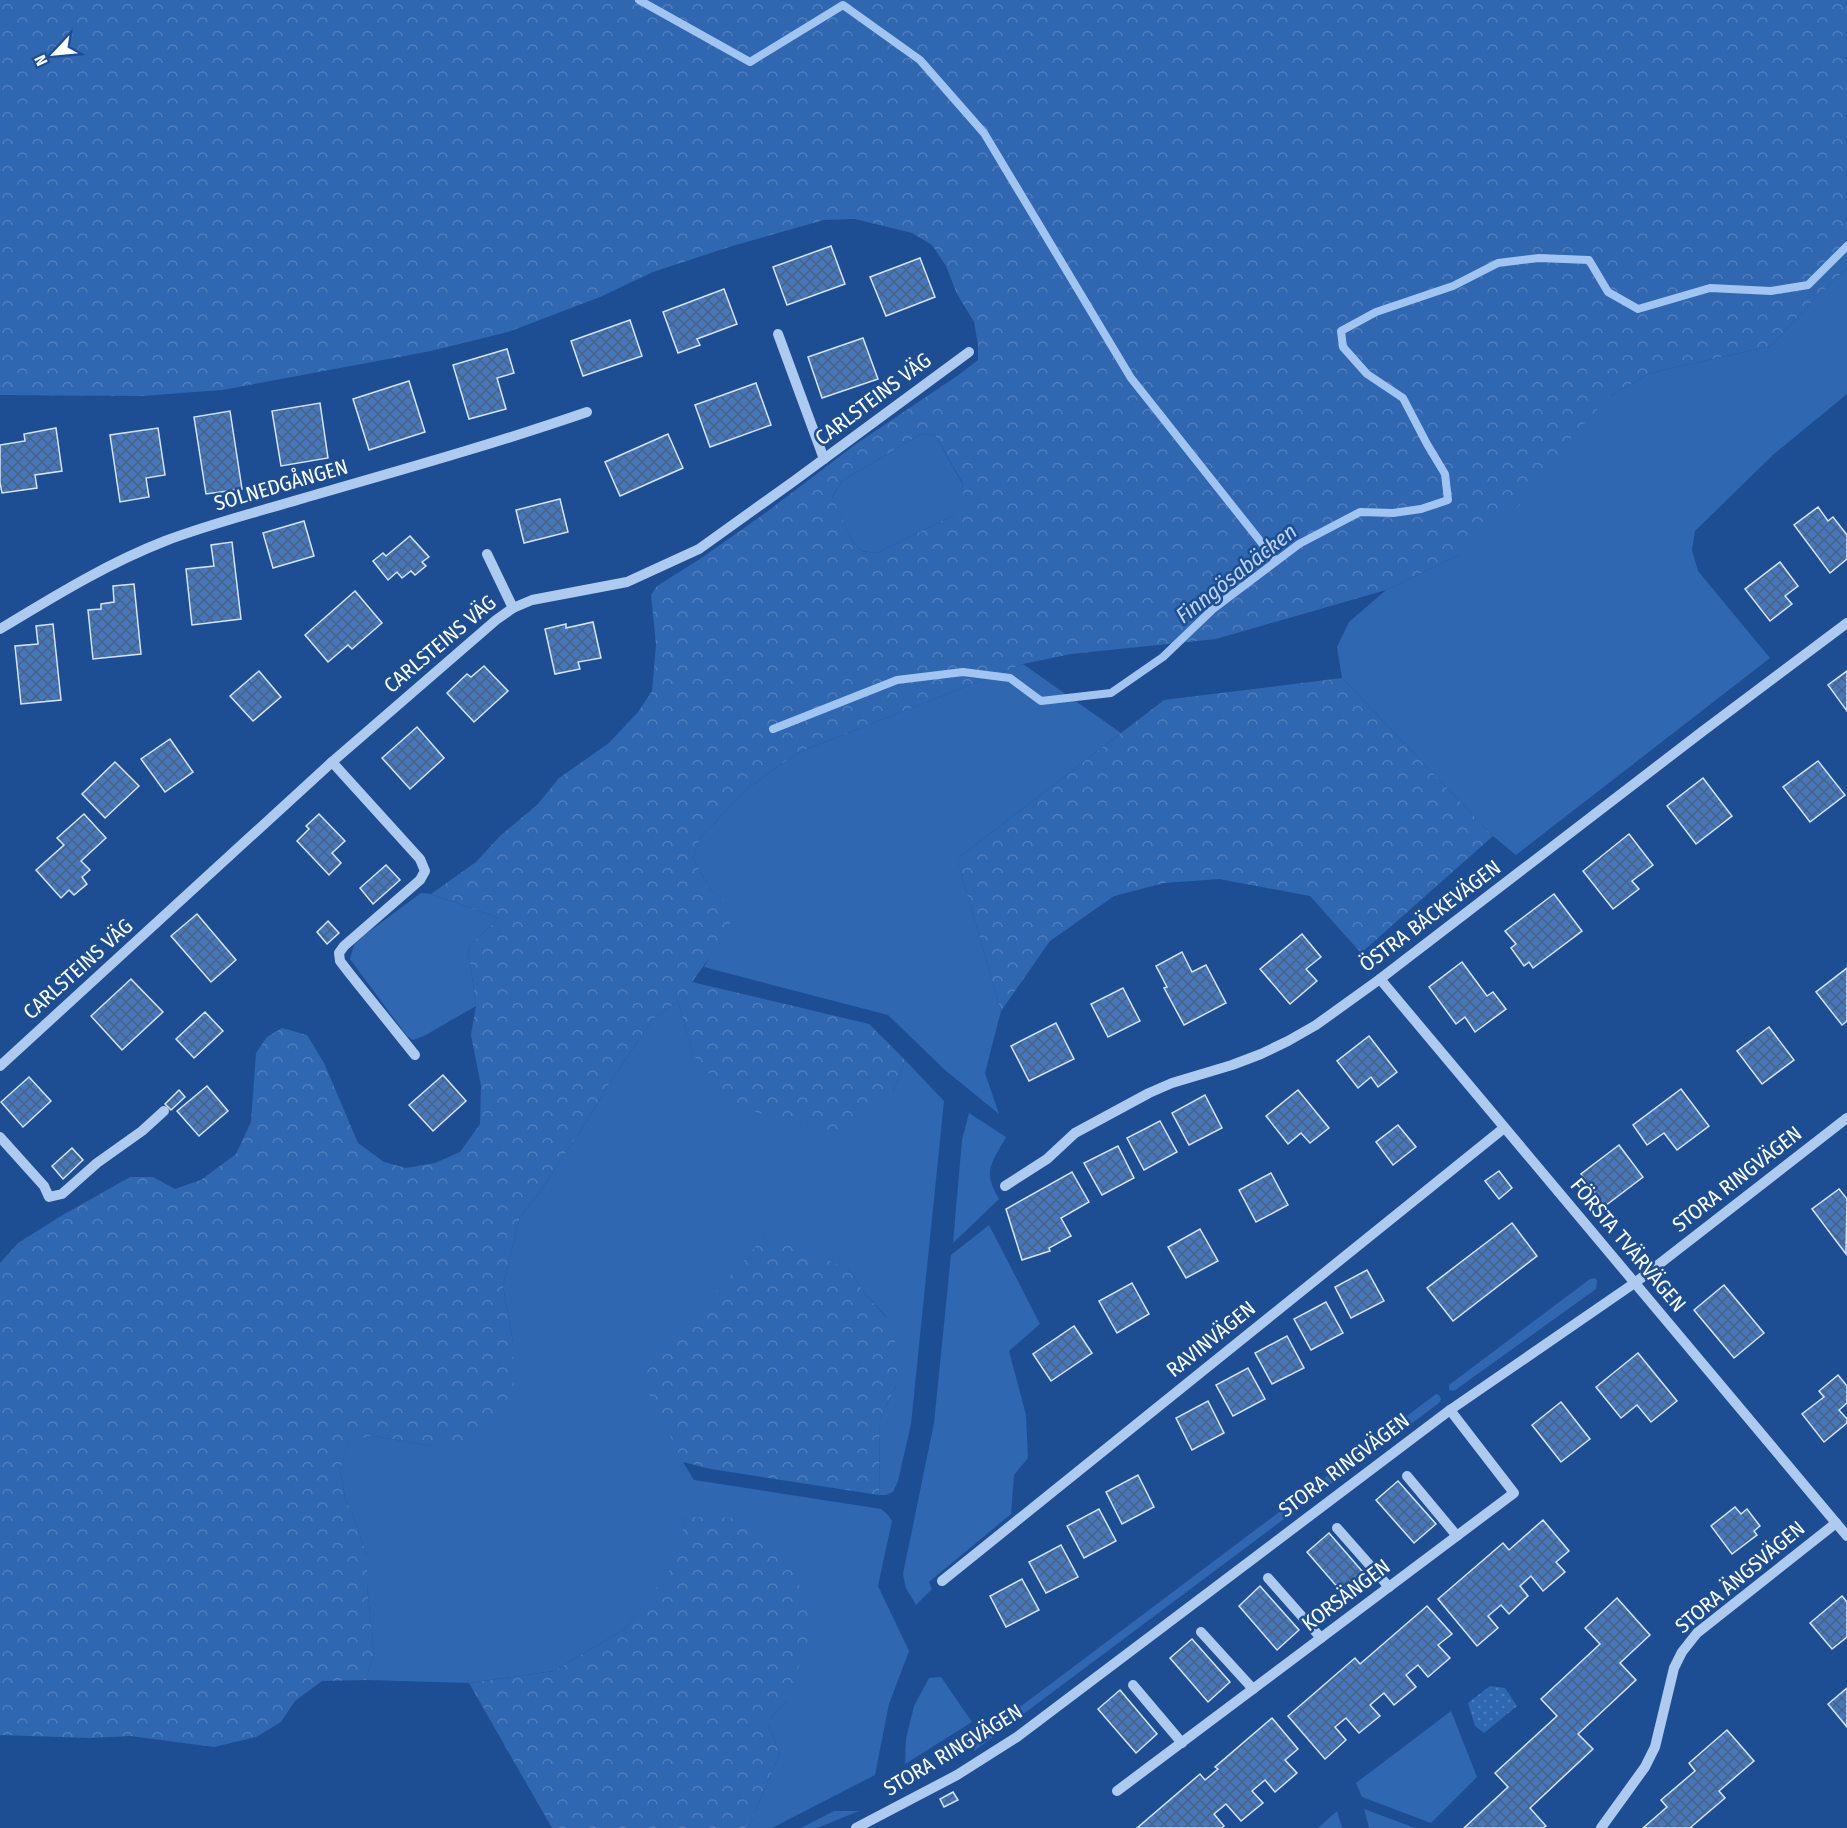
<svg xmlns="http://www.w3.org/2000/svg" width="1847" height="1828" font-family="'Fira Sans Condensed',sans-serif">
	<defs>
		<pattern id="forest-crowns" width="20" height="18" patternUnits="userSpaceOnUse" patternTransform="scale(1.5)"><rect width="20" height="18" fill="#3067b1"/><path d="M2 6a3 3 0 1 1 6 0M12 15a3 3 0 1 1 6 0" fill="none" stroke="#4f7ebd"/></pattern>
		<pattern id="park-dots" width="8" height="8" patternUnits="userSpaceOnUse" patternTransform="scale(1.5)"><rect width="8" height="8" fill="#3067b1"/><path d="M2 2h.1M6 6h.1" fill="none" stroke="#4f7ebd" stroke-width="1.8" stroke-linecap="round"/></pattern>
		<pattern id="building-cross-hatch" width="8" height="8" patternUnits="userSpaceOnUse" patternTransform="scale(1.5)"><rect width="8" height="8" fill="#4577ba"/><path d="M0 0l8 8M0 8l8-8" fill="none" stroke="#486283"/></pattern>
	</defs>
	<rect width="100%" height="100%" fill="#1d4e94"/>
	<g fill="#3067b1">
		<path d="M 1847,268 L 1847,394 L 1774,454 L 1695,531 L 1692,550 L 1698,571 L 1770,658 L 1516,855 L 1493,836 L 1342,678 L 1337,647 L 1349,622 L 1386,590 L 1459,555 L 1610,396 L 1650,373 L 1771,346 L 1819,294 Z"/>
		<path d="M 921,434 L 935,435 L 962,483 L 965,501 L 952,516 L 877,553 L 861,551 L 852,540 L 832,498 L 842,481 Z"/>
		<path d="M 1023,664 L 1121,733 L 957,859 L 1001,1011 L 985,1073 L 999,1114 L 945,1070 L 888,1015 L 704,967 L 736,911 L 709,888 L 693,858 L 700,838 L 748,788 L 797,753 Z"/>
		<path d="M 421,893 L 431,894 L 499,918 L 468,947 L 476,1006 L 424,1036 L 413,1040 L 407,1036 L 350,959 L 354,945 L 363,936 Z"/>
		<path d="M 678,1001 L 693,1055 L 893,1093 L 905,1060 L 944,1101 L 911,1424 L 898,1481 L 893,1492 L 886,1495 L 879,1495 L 880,1418 L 896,1386 L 886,1316 L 865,1294 L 848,1268 L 683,1462 L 694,1480 L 881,1509 L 887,1514 L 892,1521 L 878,1586 L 909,1651 L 889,1704 L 875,1775 L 772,1828 L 748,1828 L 780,1753 L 767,1722 L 787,1701 L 686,1517 L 675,1564 L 625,1629 L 554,1671 L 469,1683 L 366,1680 L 374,1652 L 367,1585 L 367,1556 L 355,1520 L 345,1498 L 340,1470 L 350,1438 L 373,1436 L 432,1446 L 513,1342 L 503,1286 L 520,1217 L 539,1193 L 588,1119 L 614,1076 L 653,1019 Z"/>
		<path d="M 969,1113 L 1006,1137 C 992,1163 982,1170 999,1199 L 953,1243 L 962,1140 Z"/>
		<path d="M 989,1225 L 1040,1324 L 1009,1351 L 1026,1415 L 1028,1458 L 1014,1475 L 1011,1514 L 929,1582 L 932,1589 L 916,1605 L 906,1588 L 903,1574 L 934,1423 L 951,1255 Z"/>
		<path d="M 1594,1278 L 1597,1280 L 1596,1289 L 1454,1391 L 1449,1390 L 1449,1385 L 1590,1279 Z"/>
		<path d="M 1436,1394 L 1439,1395 L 1441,1399 L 1439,1403 L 974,1751 L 976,1742 L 1008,1716 Z"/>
		<path d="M 941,1677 L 972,1722 L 905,1764 L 906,1739 L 914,1706 L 929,1678 Z"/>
		<path d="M 1451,1711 L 1477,1777 L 1431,1823 L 1362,1797 L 1356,1783 Z"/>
		<path d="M 1364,1809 L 1415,1828 L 1369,1828 Z"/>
		<path d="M 834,1811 L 859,1811 L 817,1828 L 801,1828 Z"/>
		<path d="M 1337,1811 L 1342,1828 L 1318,1828 Z"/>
	</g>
	<g fill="url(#forest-crowns)" fill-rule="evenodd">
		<path d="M 0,0 L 1847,0 L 1847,268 L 1819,294 L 1771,346 L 1650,373 L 1610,396 L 1572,437 L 1518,507 L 1459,555 L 1386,590 L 1216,639 L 1071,654 L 1023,664 L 797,753 L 748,788 L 700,838 L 693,858 L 709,888 L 737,911 L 710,957 L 692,982 L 869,1024 L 905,1060 L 893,1093 L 833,1132 L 740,1108 L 693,1055 L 678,1001 L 653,1019 L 614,1076 L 588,1119 L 539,1193 L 520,1217 L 503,1286 L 513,1342 L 514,1392 L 492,1428 L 462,1442 L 432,1446 L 373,1436 L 350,1439 L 340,1470 L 345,1498 L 355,1520 L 367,1556 L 367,1585 L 374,1652 L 366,1680 L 322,1681 L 295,1701 L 281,1722 L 256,1737 L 214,1747 L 131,1736 L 90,1738 L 0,1735 L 0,1263 L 18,1243 L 61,1216 L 130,1177 L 153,1177 L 175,1189 L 201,1180 L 236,1154 L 251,1122 L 256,1053 L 267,1037 L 282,1028 L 307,1035 L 324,1063 L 358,1143 L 384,1162 L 406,1168 L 435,1163 L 460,1152 L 480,1124 L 481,1086 L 471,1035 L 476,1006 L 468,947 L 499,918 L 431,894 L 476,862 L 500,836 L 537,805 L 559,778 L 609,743 L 638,712 L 652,691 L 656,645 L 651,595 L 657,586 L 700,559 L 764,514 L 856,444 L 957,376 L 978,360 L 978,345 L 974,322 L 957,294 L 946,266 L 932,245 L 912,233 L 855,219 L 824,220 L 729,247 L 653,272 L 600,297 L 508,332 L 431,351 L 222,390 L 141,396 L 0,395 ZM 921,434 L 935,435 L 962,482 L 964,501 L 952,516 L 877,553 L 861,551 L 852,540 L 832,497 L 842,481 Z"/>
		<path d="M 1342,678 L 1493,836 L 1361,953 L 1310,896 L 1219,879 L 1164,883 L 1114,896 L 1050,941 L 1001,1011 L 957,859 L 1164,700 Z"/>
		<path d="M 765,1236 L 848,1268 L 865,1294 L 887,1318 L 898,1350 L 896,1386 L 880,1418 L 879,1495 L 711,1469 L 683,1462 L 641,1378 Z"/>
		<path d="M 686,1517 L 747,1518 L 796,1576 L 813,1626 L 787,1701 L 767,1722 L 780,1753 L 748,1828 L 552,1828 L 469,1683 L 554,1671 L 625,1629 L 674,1564 Z"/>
	</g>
	<path fill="url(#park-dots)" d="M 1490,1686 L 1505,1688 L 1517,1706 L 1484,1733 L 1475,1726 L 1468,1703 Z"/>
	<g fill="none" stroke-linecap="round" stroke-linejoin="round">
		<g stroke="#a2c4f0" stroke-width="8">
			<path d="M 639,0 L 750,62 L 843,5 L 920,60 L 984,133 L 1131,378 L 1276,561"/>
			<path d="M 773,729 L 897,680 L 963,672 L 1010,678 L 1041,701 L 1111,693 L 1163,657 L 1213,609 L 1299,544 L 1360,512 L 1393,513 L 1421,509 L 1448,500 L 1445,474 L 1427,444 L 1403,398 L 1367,374 L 1343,347 L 1341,331 L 1376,312 L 1453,286 L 1498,263 L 1539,258 L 1589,260 L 1608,292 L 1638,309 L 1710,288 L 1771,291 L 1808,285 L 1847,246"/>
		</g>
	</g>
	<g fill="url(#building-cross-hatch)" stroke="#d5e5fa" stroke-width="1.5">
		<path d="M 831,246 L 845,284 L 787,305 L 773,267 Z"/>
		<path d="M 920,258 L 935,297 L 886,316 L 870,277 Z"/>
		<path d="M 724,289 L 737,324 L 697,339 L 700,345 L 678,353 L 663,312 Z"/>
		<path d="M 630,320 L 642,356 L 583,376 L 571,341 Z"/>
		<path d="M 863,338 L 878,379 L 822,398 L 808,357 Z"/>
		<path d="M 507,349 L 514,373 L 497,378 L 506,409 L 469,419 L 453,365 Z"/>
		<path d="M 409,381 L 425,432 L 369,450 L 353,399 Z"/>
		<path d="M 756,383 L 771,425 L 710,447 L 695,405 Z"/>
		<path d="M 320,403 L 328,458 L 281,466 L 272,411 Z"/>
		<path d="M 230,411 L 242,489 L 206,494 L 194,417 Z"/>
		<path d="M 56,428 L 62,471 L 35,475 L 37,488 L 2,493 L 0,483 L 0,445 L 25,441 L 24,434 Z"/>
		<path d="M 158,428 L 165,475 L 146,478 L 149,497 L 120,502 L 110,435 Z"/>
		<path d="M 668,434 L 683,468 L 620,496 L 605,462 Z"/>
		<path d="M 560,499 L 568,532 L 524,543 L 516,510 Z"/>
		<path d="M 1818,507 L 1828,521 L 1833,517 L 1847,535 L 1847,559 L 1830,573 L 1794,525 Z"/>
		<path d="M 304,521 L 314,556 L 273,568 L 263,533 Z"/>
		<path d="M 410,536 L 429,557 L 422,562 L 426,566 L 415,575 L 411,571 L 402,578 L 397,572 L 388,580 L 373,561 L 383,553 L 386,556 Z"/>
		<path d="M 232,542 L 241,619 L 192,625 L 186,569 L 214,566 L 211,545 Z"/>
		<path d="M 1780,562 L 1798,586 L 1785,596 L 1792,604 L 1770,621 L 1745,589 Z"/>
		<path d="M 134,584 L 141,654 L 93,659 L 88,610 L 101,609 L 101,604 L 114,602 L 113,586 Z"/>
		<path d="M 355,591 L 382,623 L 352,649 L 348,645 L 328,662 L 305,635 Z"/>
		<path d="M 593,622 L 601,658 L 578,662 L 580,669 L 555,674 L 545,629 L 566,624 L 566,628 Z"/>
		<path d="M 53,624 L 61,700 L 21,704 L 15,646 L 38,644 L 36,626 Z"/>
		<path d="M 484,666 L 508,691 L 474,722 L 447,693 L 467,674 L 471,677 Z"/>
		<path d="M 259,671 L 281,697 L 253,721 L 230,696 Z"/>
		<path d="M 1847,671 L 1847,711 L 1828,685 Z"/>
		<path d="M 417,727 L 444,758 L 410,789 L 382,758 Z"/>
		<path d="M 170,739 L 193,772 L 165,792 L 141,759 Z"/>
		<path d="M 1818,761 L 1845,795 L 1810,822 L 1783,787 Z"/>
		<path d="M 115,762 L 139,786 L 105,818 L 82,794 Z"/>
		<path d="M 1703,778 L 1732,816 L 1696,844 L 1667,806 Z"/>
		<path d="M 84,814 L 106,838 L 81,861 L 90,870 L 82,877 L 87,884 L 74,895 L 69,890 L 61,898 L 36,870 L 64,845 L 57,838 Z"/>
		<path d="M 319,814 L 345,841 L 332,853 L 341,863 L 329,875 L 297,841 L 309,829 L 306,826 Z"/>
		<path d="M 1629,834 L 1653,865 L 1632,881 L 1639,889 L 1613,909 L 1583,871 Z"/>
		<path d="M 386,865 L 400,880 L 373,904 L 360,888 Z"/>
		<path d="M 1554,894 L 1582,931 L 1533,968 L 1529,962 L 1524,966 L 1511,948 L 1516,944 L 1505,931 Z"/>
		<path d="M 197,914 L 236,960 L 211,982 L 171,936 Z"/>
		<path d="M 328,921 L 339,933 L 327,944 L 317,932 Z"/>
		<path d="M 1302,934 L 1321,957 L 1306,969 L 1317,981 L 1290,1004 L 1260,969 Z"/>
		<path d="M 1182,952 L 1192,972 L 1206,965 L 1226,1003 L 1184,1025 L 1164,988 L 1167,987 L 1156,966 Z"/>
		<path d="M 1462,962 L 1487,996 L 1493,992 L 1506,1009 L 1475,1032 L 1465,1017 L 1456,1024 L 1429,987 Z"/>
		<path d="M 1847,968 L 1847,1021 L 1842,1025 L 1816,992 Z"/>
		<path d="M 131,979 L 163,1012 L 122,1050 L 91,1016 Z"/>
		<path d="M 1123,988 L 1140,1021 L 1108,1037 L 1091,1004 Z"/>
		<path d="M 205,1012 L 223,1031 L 194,1058 L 176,1039 Z"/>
		<path d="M 1056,1023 L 1074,1059 L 1029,1081 L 1011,1046 Z"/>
		<path d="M 1769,1027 L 1794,1060 L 1762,1084 L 1737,1051 Z"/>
		<path d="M 1369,1036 L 1397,1072 L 1378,1087 L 1371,1077 L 1358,1088 L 1337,1061 Z"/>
		<path d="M 443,1075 L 466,1101 L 433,1131 L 409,1105 Z"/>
		<path d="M 29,1077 L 51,1101 L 23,1127 L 1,1102 Z"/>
		<path d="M 207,1086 L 228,1111 L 199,1136 L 177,1111 Z"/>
		<path d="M 1681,1089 L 1709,1126 L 1677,1150 L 1664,1133 L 1647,1145 L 1633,1125 Z"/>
		<path d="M 179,1090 L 185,1097 L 171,1110 L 165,1104 Z"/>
		<path d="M 1298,1090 L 1329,1128 L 1310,1143 L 1301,1133 L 1288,1144 L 1266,1116 Z"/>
		<path d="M 1205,1095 L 1222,1128 L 1189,1145 L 1172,1113 Z"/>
		<path d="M 1160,1121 L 1177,1152 L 1144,1170 L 1127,1138 Z"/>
		<path d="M 1398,1125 L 1416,1147 L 1393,1165 L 1376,1142 Z"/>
		<path d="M 1619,1145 L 1643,1177 L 1605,1206 L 1581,1174 Z"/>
		<path d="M 1118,1146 L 1134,1178 L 1102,1195 L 1084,1163 Z"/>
		<path d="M 72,1148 L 83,1160 L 63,1179 L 52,1166 Z"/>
		<path d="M 1499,1171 L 1512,1188 L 1499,1199 L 1485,1181 Z"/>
		<path d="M 1072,1172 L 1089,1202 L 1061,1218 L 1071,1236 L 1049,1248 L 1050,1251 L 1022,1260 L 1006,1209 Z"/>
		<path d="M 1271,1173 L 1288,1205 L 1256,1222 L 1239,1190 Z"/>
		<path d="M 1839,1189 L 1847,1199 L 1846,1254 L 1812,1209 Z"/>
		<path d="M 1512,1223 L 1537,1256 L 1453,1321 L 1427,1288 Z"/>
		<path d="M 1200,1229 L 1218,1261 L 1186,1278 L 1168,1247 Z"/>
		<path d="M 1367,1270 L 1384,1301 L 1351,1318 L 1335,1287 Z"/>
		<path d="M 1132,1283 L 1149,1314 L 1117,1333 L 1099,1301 Z"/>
		<path d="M 1724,1285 L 1764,1333 L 1734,1358 L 1694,1310 Z"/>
		<path d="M 1326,1302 L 1343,1333 L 1311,1350 L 1294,1319 Z"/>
		<path d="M 1074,1326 L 1092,1353 L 1051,1381 L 1033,1354 Z"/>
		<path d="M 1287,1336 L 1304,1368 L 1272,1384 L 1255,1353 Z"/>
		<path d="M 1638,1353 L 1677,1401 L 1651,1422 L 1637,1405 L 1621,1418 L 1596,1387 Z"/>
		<path d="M 1248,1368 L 1265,1399 L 1233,1416 L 1216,1385 Z"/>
		<path d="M 1838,1375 L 1847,1386 L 1847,1403 L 1839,1410 L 1847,1419 L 1847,1423 L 1824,1442 L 1802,1414 L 1824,1397 L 1819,1391 Z"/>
		<path d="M 1208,1401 L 1224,1433 L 1192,1450 L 1176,1418 Z"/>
		<path d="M 1561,1402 L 1590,1439 L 1561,1462 L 1532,1425 Z"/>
		<path d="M 1138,1475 L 1154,1507 L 1122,1524 L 1106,1492 Z"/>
		<path d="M 1398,1481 L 1436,1524 L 1414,1543 L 1376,1500 Z"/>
		<path d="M 1735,1507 L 1741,1514 L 1747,1509 L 1760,1526 L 1754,1531 L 1757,1535 L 1732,1554 L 1711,1526 Z"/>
		<path d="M 1099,1509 L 1116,1541 L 1084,1558 L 1067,1526 Z"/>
		<path d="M 1543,1520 L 1569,1551 L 1556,1562 L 1565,1572 L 1543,1591 L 1531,1576 L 1520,1586 L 1528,1596 L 1509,1614 L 1501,1605 L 1488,1616 L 1498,1628 L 1477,1646 L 1438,1599 L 1503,1543 L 1509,1550 Z"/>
		<path d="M 1329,1533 L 1368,1578 L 1346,1597 L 1307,1552 Z"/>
		<path d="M 1061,1545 L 1078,1577 L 1046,1593 L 1029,1562 Z"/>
		<path d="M 1022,1579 L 1039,1610 L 1006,1627 L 990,1596 Z"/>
		<path d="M 1260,1586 L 1299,1630 L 1277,1650 L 1239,1606 Z"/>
		<path d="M 1842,1596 L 1847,1602 L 1847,1637 L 1832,1649 L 1810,1623 Z"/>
		<path d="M 1617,1598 L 1650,1635 L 1620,1663 L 1636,1680 L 1578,1734 L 1593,1749 L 1530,1808 L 1546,1826 L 1543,1828 L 1464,1828 L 1508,1787 L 1495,1773 L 1557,1716 L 1541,1699 L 1600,1644 L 1585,1628 Z"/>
		<path d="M 1427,1606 L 1452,1634 L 1438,1645 L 1450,1658 L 1428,1677 L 1418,1665 L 1406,1675 L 1416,1687 L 1394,1705 L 1384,1693 L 1370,1705 L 1380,1716 L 1359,1733 L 1346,1718 L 1335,1727 L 1346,1740 L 1325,1759 L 1288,1716 L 1355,1658 L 1360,1664 Z"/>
		<path d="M 1192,1639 L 1230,1682 L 1208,1702 L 1170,1658 Z"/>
		<path d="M 1847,1688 L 1847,1727 L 1828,1704 Z"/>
		<path d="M 1120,1690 L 1157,1734 L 1136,1753 L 1098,1709 Z"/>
		<path d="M 1272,1718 L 1298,1749 L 1285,1760 L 1297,1773 L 1275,1792 L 1265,1780 L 1252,1791 L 1263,1803 L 1241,1821 L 1226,1804 L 1214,1814 L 1224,1826 L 1222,1828 L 1137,1828 L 1200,1774 L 1205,1780 L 1218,1769 L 1215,1767 Z"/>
		<path d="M 1727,1730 L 1754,1761 L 1719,1791 L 1725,1798 L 1691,1827 L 1692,1828 L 1643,1828 L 1667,1807 L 1661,1800 L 1695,1771 L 1689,1763 Z"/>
		<path d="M 953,1792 L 958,1800 L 944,1807 L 940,1799 Z"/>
	</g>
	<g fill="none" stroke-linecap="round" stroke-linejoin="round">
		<g stroke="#aecaef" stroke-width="10">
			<path d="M 778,334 L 824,459"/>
			<path d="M 487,554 L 513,608"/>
			<path d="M 0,629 C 53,597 106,564 165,541 C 210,524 257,512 304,498 C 398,471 494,444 587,412"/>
			<path d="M 332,762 L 420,859 L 425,871 L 420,880 L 344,946 L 339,953 L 340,961 L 350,974 L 415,1055"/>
			<path d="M 1380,979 L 1847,1536"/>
			<path d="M 0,1066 L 332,762 L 496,620 L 513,608 L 532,600 L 627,582 L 699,549 L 794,481 L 969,352"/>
			<path d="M 0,1137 L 44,1186 L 49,1197 L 62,1194 L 97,1163 L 142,1131 L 164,1111"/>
			<path d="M 1005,1186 L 1047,1159 L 1075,1133 L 1149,1093 L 1172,1083 L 1232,1065 L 1261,1054 L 1288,1041 L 1316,1025 L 1380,979 L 1703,731 L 1847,623"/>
			<path d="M 1407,1476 L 1457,1536"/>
			<path d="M 1337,1528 L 1389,1587"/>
			<path d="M 1268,1578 L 1321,1638"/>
			<path d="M 942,1581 L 1504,1128"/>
			<path d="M 1201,1632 L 1253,1689"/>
			<path d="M 1133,1685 L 1182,1743"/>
			<path d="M 1117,1791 L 1514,1493 L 1450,1410"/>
			<path d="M 856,1828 L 957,1775 L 1017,1737 L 1450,1410 L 1636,1282 L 1847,1118"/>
			<path d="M 1601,1828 L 1645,1767 L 1655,1747 L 1674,1668 L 1682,1652 L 1697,1633 L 1836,1523"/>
		</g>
	</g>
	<g text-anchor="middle" stroke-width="5" stroke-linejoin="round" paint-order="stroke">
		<g font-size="21" fill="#fff" stroke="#1d4e94">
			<text transform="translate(873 399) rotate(-37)" y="7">CARLSTEINS VÄG</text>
			<text transform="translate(281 485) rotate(-16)" y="7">SOLNEDGÅNGEN</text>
			<text transform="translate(440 644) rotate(-40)" y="7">CARLSTEINS VÄG</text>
			<text transform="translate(1430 916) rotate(-37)" y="7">ÖSTRA BÄCKEVÄGEN</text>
			<text transform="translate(78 969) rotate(-42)" y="7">CARLSTEINS VÄG</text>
			<text transform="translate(1737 1179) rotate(-38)" y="7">STORA RINGVÄGEN</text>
			<text transform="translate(1628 1245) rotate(50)" y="7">FÖRSTA TVÄRVÄGEN</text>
			<text transform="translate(1211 1339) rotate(-39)" y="7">RAVINVÄGEN</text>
			<text transform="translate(1344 1465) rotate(-37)" y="7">STORA RINGVÄGEN</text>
			<text transform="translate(1740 1577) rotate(-40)" y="7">STORA ÄNGSVÄGEN</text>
			<text transform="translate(1346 1595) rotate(-37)" y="7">KORSÄNGEN</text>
			<text transform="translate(953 1750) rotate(-31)" y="7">STORA RINGVÄGEN</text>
		</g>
		<g font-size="22" font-style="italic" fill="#bbd4f5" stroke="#1d4e94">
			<text transform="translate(1236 573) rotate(-38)" y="8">Finngösabäcken</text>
		</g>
	</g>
	<g transform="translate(54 54) rotate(244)" stroke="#1d4e94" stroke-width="4.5" paint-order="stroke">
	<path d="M0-4.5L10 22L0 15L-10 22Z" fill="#ffffff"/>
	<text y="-9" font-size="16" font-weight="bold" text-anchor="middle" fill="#ffffff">N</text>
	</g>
</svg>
